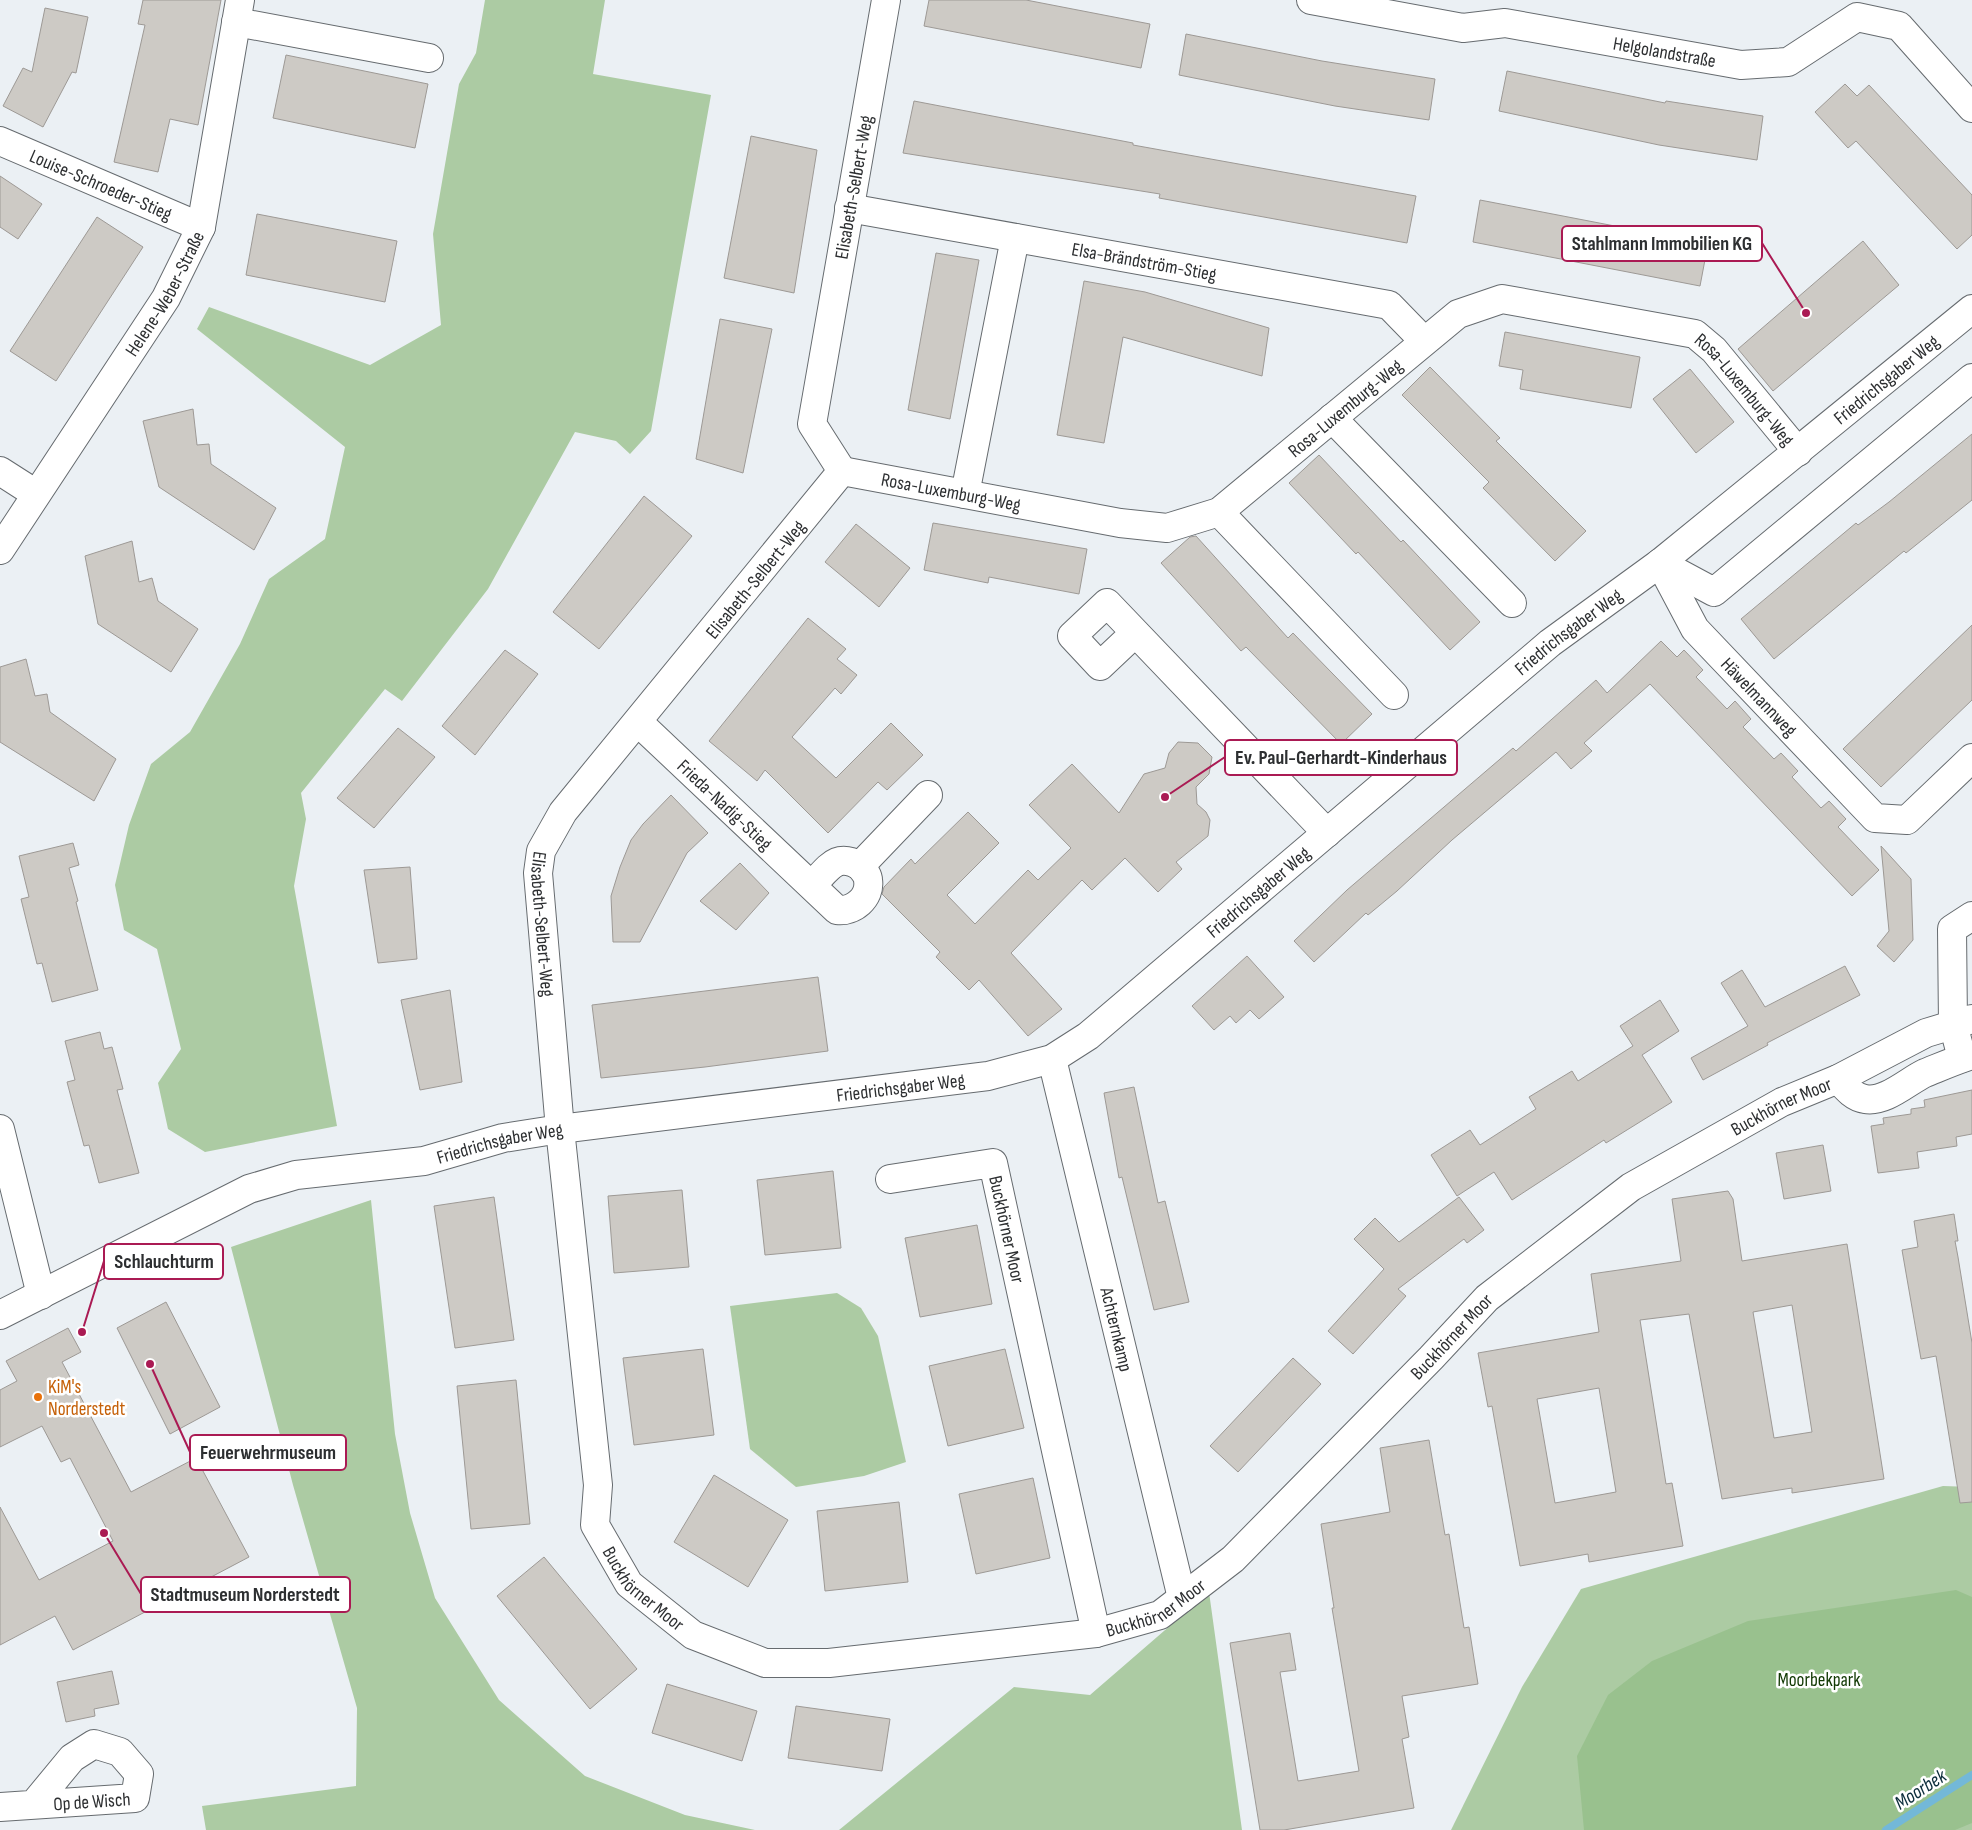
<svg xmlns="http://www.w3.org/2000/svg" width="1972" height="1830" font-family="'Sofia Sans Condensed',sans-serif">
	<rect width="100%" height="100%" fill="#ebf0f4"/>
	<g fill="#accba3">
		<path d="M 485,0 L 605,0 L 593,74 L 711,95 L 651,431 L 630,454 L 616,441 L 575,432 L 488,589 L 402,701 L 385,689 L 301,793 L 306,819 L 294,886 L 337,1126 L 205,1152 L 168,1129 L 158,1083 L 181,1049 L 157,949 L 124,930 L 115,885 L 129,825 L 151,764 L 190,732 L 240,644 L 269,579 L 325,539 L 345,447 L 197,329 L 209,307 L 370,365 L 441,325 L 433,234 L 459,84 L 476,53 Z"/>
		<path d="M 371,1200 L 395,1434 L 410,1513 L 435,1598 L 499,1700 L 585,1776 L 685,1815 L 755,1830 L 206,1830 L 202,1806 L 356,1786 L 357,1708 L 293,1485 L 231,1247 Z"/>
		<path d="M 837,1293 L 861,1308 L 878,1336 L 906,1462 L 864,1476 L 796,1487 L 750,1449 L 730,1306 Z"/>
		<path d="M 1943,1486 L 1972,1487 L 1972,1830 L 1451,1830 L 1522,1687 L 1581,1589 Z"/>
		<path d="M 1209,1592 L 1242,1830 L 839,1830 L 1014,1687 L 1090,1695 Z"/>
	</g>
	<path fill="#99c18e" d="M 1956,1590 L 1972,1597 L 1972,1823 L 1955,1830 L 1584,1830 L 1577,1756 L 1608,1695 L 1652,1661 L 1748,1621 Z"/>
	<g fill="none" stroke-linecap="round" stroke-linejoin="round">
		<path stroke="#73b8d8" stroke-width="8" d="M 1886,1830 L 1972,1775"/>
	</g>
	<g fill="#cdcac5" stroke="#9d9995" fill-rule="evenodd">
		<path d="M 143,0 L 221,0 L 198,125 L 170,119 L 158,172 L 114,162 L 145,25 L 138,24 Z"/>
		<path d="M 929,0 L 1026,0 L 1150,24 L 1141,68 L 924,26 Z"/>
		<path d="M 45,8 L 88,17 L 76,73 L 72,72 L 43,127 L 3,106 L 23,68 L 32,72 Z"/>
		<path d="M 1186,34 L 1322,61 L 1435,79 L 1429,120 L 1335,106 L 1179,75 Z"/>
		<path d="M 286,55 L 428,84 L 415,148 L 273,118 Z"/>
		<path d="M 1507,71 L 1665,103 L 1666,101 L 1763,116 L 1757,160 L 1659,145 L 1499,111 Z"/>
		<path d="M 1845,84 L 1857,96 L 1869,85 L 1972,195 L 1972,235 L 1957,249 L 1856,141 L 1848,148 L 1815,112 Z"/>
		<path d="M 914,101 L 1133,143 L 1133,145 L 1416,196 L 1407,243 L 1159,198 L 1160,194 L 903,153 Z"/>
		<path d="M 751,136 L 817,150 L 794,293 L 724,278 Z"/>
		<path d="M 0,176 L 42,204 L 18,239 L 0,227 Z"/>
		<path d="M 1480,200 L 1708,244 L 1700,286 L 1473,242 Z"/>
		<path d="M 257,214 L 397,241 L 385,302 L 246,275 Z"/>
		<path d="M 97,217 L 143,247 L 56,381 L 10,351 Z"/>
		<path d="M 1863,241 L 1899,285 L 1773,391 L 1738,349 Z"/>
		<path d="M 936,253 L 979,260 L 950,419 L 908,410 Z"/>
		<path d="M 1084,281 L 1145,292 L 1269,328 L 1262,376 L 1123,337 L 1104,443 L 1057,435 Z"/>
		<path d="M 720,319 L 772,329 L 743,473 L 696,459 Z"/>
		<path d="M 1505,332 L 1640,357 L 1631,408 L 1520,389 L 1523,370 L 1499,366 Z"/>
		<path d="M 1430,367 L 1500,438 L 1496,441 L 1586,531 L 1555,561 L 1483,488 L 1489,482 L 1402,395 Z"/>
		<path d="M 1690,369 L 1734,422 L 1696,453 L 1653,399 Z"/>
		<path d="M 193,409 L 197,445 L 209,444 L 211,464 L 276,508 L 254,550 L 159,487 L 143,421 Z"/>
		<path d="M 1972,434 L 1972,500 L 1906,553 L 1904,551 L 1774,659 L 1741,619 L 1856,523 L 1858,525 L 1889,502 Z"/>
		<path d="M 1319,455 L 1401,542 L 1403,540 L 1480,622 L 1450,650 L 1358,552 L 1356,554 L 1289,483 Z"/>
		<path d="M 644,496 L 692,536 L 599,649 L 553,612 Z"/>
		<path d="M 933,523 L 1087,549 L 1079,594 L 989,577 L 988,583 L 924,570 Z"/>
		<path d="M 856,524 L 910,568 L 879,607 L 825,562 Z"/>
		<path d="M 1196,536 L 1288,638 L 1293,633 L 1372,714 L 1341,744 L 1246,647 L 1241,651 L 1161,563 L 1190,537 Z"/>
		<path d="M 132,541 L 139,582 L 152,578 L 158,601 L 198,629 L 171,672 L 98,624 L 85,556 Z"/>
		<path d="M 808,618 L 846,649 L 837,659 L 857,675 L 841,694 L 835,688 L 792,737 L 836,778 L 891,723 L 923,755 L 887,790 L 878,782 L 828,833 L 765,770 L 757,781 L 709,741 Z"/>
		<path d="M 1972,625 L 1972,700 L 1881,787 L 1843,749 Z"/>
		<path d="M 1661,641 L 1677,657 L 1684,650 L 1703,670 L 1696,677 L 1727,709 L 1735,701 L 1751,719 L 1743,727 L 1774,759 L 1781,753 L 1798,771 L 1792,777 L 1821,808 L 1829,801 L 1846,819 L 1838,827 L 1879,870 L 1852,896 L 1650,684 L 1584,743 L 1592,751 L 1571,769 L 1556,752 L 1452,840 L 1397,891 L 1368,915 L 1366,913 L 1314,962 L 1294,941 L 1347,890 L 1513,748 L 1516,751 L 1596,680 L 1607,693 Z"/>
		<path d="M 505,650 L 538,674 L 475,755 L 442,726 Z"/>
		<path d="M 26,659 L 35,696 L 47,694 L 50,712 L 116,759 L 94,801 L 0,742 L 0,667 Z"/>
		<path d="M 398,728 L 435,757 L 374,828 L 337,798 Z"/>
		<path d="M 1178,742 L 1198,743 L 1212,757 L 1209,774 L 1196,787 L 1197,804 L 1206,812 L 1210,820 L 1208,836 L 1176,862 L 1182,869 L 1158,892 L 1125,858 L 1092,890 L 1082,880 L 1011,953 L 1062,1009 L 1028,1036 L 979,980 L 969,990 L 936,957 L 940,952 L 882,894 L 884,887 L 911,859 L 915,864 L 968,812 L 999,843 L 947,895 L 975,924 L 1028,870 L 1038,880 L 1071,848 L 1029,805 L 1072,764 L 1119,813 L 1144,774 L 1165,768 L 1169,753 Z"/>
		<path d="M 671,795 L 708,833 L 687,853 L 640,942 L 613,942 L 611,896 L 620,867 L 631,840 L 643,824 Z"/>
		<path d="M 73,843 L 79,865 L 69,868 L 78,901 L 76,902 L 98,990 L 52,1002 L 42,963 L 37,964 L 21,899 L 29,897 L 19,856 Z"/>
		<path d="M 1881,846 L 1911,879 L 1913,940 L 1894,962 L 1877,946 L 1889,931 Z"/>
		<path d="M 740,863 L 769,893 L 736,930 L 700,901 Z"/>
		<path d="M 410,867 L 417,959 L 378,963 L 364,870 Z"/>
		<path d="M 1247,956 L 1284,997 L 1259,1019 L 1250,1010 L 1236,1023 L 1230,1016 L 1214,1030 L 1192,1006 Z"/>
		<path d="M 1845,966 L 1860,995 L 1767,1043 L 1768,1045 L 1703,1080 L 1691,1058 L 1748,1026 L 1721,983 L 1742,970 L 1765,1007 Z"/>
		<path d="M 818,977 L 828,1051 L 705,1067 L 601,1078 L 592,1005 Z"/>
		<path d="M 450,990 L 462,1082 L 420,1090 L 401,1000 Z"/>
		<path d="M 1660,1000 L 1679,1031 L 1642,1055 L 1672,1102 L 1606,1143 L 1604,1140 L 1512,1200 L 1494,1172 L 1457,1196 L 1431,1155 L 1470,1130 L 1480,1145 L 1536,1109 L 1529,1097 L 1572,1071 L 1578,1081 L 1633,1046 L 1620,1026 Z"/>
		<path d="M 100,1032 L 104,1049 L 112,1047 L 123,1089 L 117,1090 L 139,1173 L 99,1183 L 89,1145 L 84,1146 L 67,1082 L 75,1080 L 65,1041 Z"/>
		<path d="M 1134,1087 L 1158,1203 L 1165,1201 L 1189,1302 L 1154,1310 L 1122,1177 L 1119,1178 L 1104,1093 Z"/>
		<path d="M 1972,1090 L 1972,1134 L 1956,1137 L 1957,1146 L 1917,1152 L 1919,1168 L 1878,1173 L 1871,1126 L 1884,1124 L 1883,1118 L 1911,1114 L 1911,1109 L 1925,1107 L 1924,1100 Z"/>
		<path d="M 1823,1145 L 1831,1191 L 1784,1199 L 1776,1153 Z"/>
		<path d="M 833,1171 L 841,1248 L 765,1255 L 757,1180 Z"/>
		<path d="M 682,1190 L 689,1267 L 614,1273 L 608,1196 Z"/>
		<path d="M 1728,1191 L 1733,1199 L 1742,1261 L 1847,1244 L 1884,1479 L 1792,1493 L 1792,1488 L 1722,1499 L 1689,1314 L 1640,1320 L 1666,1484 L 1672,1483 L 1683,1546 L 1589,1562 L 1588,1554 L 1520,1566 L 1492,1406 L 1488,1407 L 1478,1353 L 1599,1332 L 1591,1274 L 1681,1261 L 1672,1199 ZM 1792,1305 L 1812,1432 L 1774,1438 L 1753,1312 ZM 1599,1388 L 1616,1492 L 1555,1503 L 1537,1399 Z"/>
		<path d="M 494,1197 L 514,1340 L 455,1348 L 434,1206 Z"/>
		<path d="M 1459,1197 L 1484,1230 L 1467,1243 L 1464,1239 L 1398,1289 L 1406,1296 L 1353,1354 L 1328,1331 L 1384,1269 L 1354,1239 L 1375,1218 L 1399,1242 Z"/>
		<path d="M 1954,1214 L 1958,1241 L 1955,1241 L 1958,1257 L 1972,1343 L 1972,1502 L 1960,1503 L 1936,1356 L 1921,1359 L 1902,1250 L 1918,1247 L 1914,1221 Z"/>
		<path d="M 977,1225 L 992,1304 L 920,1317 L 905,1238 Z"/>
		<path d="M 166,1302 L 220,1407 L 170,1434 L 117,1328 Z"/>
		<path d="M 68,1328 L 81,1352 L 62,1362 L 131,1492 L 196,1458 L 249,1557 L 73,1650 L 55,1616 L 0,1645 L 0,1507 L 39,1580 L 113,1541 L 70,1458 L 61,1462 L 42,1426 L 0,1447 L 0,1390 L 17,1381 L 6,1361 Z"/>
		<path d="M 703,1349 L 714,1435 L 634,1445 L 623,1358 Z"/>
		<path d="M 1005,1349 L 1024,1428 L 948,1446 L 929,1366 Z"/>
		<path d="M 1293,1358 L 1321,1384 L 1238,1472 L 1210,1446 Z"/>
		<path d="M 516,1380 L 530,1524 L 471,1529 L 457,1386 Z"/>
		<path d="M 1429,1440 L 1445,1535 L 1449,1534 L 1464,1628 L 1469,1627 L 1478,1684 L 1402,1696 L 1409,1737 L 1402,1739 L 1414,1808 L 1284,1830 L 1260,1830 L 1230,1643 L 1290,1633 L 1296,1670 L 1280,1672 L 1298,1781 L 1359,1771 L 1332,1608 L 1334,1608 L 1321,1524 L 1390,1512 L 1380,1448 Z"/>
		<path d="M 714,1475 L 788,1520 L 748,1587 L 674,1542 Z"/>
		<path d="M 1033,1478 L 1050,1558 L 976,1574 L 959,1494 Z"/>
		<path d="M 899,1502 L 908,1582 L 825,1591 L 817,1511 Z"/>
		<path d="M 544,1557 L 637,1669 L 590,1709 L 497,1596 Z"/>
		<path d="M 112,1671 L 119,1704 L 94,1709 L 95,1716 L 66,1722 L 57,1682 Z"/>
		<path d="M 667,1684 L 757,1711 L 742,1761 L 652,1733 Z"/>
		<path d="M 796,1706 L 890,1719 L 882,1771 L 788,1758 Z"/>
	</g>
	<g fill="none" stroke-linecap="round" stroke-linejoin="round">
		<defs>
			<g id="minor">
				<path id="s1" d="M 886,0 L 812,424 L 842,471 L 563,812 L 541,851 L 538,873 L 560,1129 L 598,1485 L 595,1525 L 629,1584 L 693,1635 L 765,1663 L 829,1663 L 1096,1633 L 1160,1615 L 1233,1559 L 1431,1358 L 1487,1298 L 1631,1187 L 1782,1102 L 1838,1079 L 1926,1033 L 1972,1019"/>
				<path id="s2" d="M 1311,0 L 1463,28 L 1505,23 L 1741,65 L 1788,62 L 1857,17 L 1899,26 L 1972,108"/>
				<path d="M 236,22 L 429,58"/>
				<path id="s3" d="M 0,141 L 201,227"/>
				<path id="s4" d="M 849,208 L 1389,305 L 1424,341"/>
				<path d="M 1332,418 L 1512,603"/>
				<path d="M 0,471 L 36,494"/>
				<path id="s5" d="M 842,471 L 1120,523 L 1167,528 L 1219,512 L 1458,314 L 1502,299 L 1695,334 L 1714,350 L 1798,452"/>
				<path d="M 965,494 L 1015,238"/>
				<path d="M 1219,512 L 1394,695"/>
				<path id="s6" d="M 0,550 L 166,298 L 201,227 L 240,0"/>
				<path id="s7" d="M 1660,563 L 1695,629 L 1875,818 L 1907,820 L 1972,758"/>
				<path d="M 1660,563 L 1714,592 L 1972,378"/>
				<path d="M 1135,633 L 1100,666 L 1072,636 L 1107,603 L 1327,833"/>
				<path id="s8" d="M 638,722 L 837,910 C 853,912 871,898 868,880 C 868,875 863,870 860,866"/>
				<path d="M 812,885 C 829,868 836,852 860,866 L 928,795"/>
				<path d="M 1962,1058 L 1953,1024 L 1952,929 L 1972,916"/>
				<path id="s9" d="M 1052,1059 L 1182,1598"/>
				<path d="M 1838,1079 C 1846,1088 1853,1097 1865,1099 C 1885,1103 1908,1081 1925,1073 C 1940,1067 1956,1060 1972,1055"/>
				<path d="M 0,1129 L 41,1295"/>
				<path id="s10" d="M 890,1179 L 993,1163 L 1096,1633"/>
				<path id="s11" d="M 0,1315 L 249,1189 L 296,1175 L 424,1161 L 503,1138 L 560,1129 L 988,1076 L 1052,1059 L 1088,1036 L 1550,643 L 1660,563 L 1972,309"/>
				<path id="s12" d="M 0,1807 L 135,1798 L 139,1774 L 120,1752 L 94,1744 L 72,1758 L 34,1804"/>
			</g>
		</defs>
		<use href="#minor" stroke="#666b6f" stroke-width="30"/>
		<use href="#minor" stroke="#fff" stroke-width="28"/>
	</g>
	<circle fill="#e8710a" stroke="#fff" stroke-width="2" cx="38" cy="1397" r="5"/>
	<g text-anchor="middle" stroke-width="5" stroke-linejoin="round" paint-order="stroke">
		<g font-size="19" fill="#2d2f31" stroke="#fff">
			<text dy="7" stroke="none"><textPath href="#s2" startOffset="359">Helgolandstraße</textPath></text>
			<text dy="7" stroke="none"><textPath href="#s3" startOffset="110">Louise-Schroeder-Stieg</textPath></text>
			<text transform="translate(853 187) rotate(-80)" y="7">Elisabeth-Selbert-Weg</text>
			<text dy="7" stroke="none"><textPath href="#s4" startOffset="300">Elsa-Brändström-Stieg</textPath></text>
			<text dy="7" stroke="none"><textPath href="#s6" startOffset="305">Helene-Weber-Straße</textPath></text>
			<text dy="7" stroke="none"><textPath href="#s11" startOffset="2171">Friedrichsgaber Weg</textPath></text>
			<text dy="7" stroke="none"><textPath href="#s5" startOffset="1012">Rosa-Luxemburg-Weg</textPath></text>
			<text dy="7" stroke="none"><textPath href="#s5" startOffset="548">Rosa-Luxemburg-Weg</textPath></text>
			<text dy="7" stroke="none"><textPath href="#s5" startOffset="111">Rosa-Luxemburg-Weg</textPath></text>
			<text transform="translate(755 579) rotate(-51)" y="7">Elisabeth-Selbert-Weg</text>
			<text dy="7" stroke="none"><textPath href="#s11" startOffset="1765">Friedrichsgaber Weg</textPath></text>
			<text dy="7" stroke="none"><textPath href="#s7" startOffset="168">Häwelmannweg</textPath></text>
			<text dy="7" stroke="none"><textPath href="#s8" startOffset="120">Frieda-Nadig-Stieg</textPath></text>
			<text dy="7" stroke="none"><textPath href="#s11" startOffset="1360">Friedrichsgaber Weg</textPath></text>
			<text dy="7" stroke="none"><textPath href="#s1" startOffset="1045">Elisabeth-Selbert-Weg</textPath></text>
			<text dy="7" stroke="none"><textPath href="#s11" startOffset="940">Friedrichsgaber Weg</textPath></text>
			<text dy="7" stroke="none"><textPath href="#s1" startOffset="3084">Buckhörner Moor</textPath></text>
			<text dy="7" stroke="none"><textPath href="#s11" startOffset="535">Friedrichsgaber Weg</textPath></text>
			<text dy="7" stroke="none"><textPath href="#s10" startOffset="172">Buckhörner Moor</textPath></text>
			<text dy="7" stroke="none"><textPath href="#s9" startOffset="278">Achternkamp</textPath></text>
			<text dy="7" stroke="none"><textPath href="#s1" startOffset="2679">Buckhörner Moor</textPath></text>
			<text dy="7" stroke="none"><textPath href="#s1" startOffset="1730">Buckhörner Moor</textPath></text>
			<text dy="7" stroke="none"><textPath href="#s1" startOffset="2274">Buckhörner Moor</textPath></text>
			<text dy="7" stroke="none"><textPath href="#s12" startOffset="92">Op de Wisch</textPath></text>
		</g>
		<g font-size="19" fill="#c56008" stroke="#fff" text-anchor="start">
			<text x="48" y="1393">KiM's<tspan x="48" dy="22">Norderstedt</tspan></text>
		</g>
		<g font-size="19" fill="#123904" stroke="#fff">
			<text x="1819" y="1686">Moorbekpark</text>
		</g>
		<g font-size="20" font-style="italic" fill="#0c2d3b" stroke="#fff">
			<text transform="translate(1920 1789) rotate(-33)" y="7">Moorbek</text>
		</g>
	</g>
	<path fill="none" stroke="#aa1a53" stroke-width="2" d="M1806 313L1762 243M1165 797L1225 757M82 1332L104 1261M150 1364L190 1452M104 1533L141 1594"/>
	<g fill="#aa1a53" stroke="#fff" stroke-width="2">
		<circle cx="1806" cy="313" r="5"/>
		<circle cx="1165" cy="797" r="5"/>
		<circle cx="82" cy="1332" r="5"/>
		<circle cx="150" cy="1364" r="5"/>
		<circle cx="104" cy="1533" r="5"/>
	</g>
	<g fill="#fff" stroke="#aa1a53" stroke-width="2">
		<rect x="1562" y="226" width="200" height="35" rx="5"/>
		<rect x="1225" y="740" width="232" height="35" rx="5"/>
		<rect x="104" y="1244" width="119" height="35" rx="5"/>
		<rect x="190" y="1435" width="156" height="35" rx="5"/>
		<rect x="141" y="1577" width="209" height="35" rx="5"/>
	</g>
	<g font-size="20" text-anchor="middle" font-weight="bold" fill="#2d2f31">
		<text x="1662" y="250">Stahlmann Immobilien KG</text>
		<text x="1341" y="764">Ev. Paul-Gerhardt-Kinderhaus</text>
		<text x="164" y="1268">Schlauchturm</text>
		<text x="268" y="1459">Feuerwehrmuseum</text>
		<text x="245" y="1601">Stadtmuseum Norderstedt</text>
	</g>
</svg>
